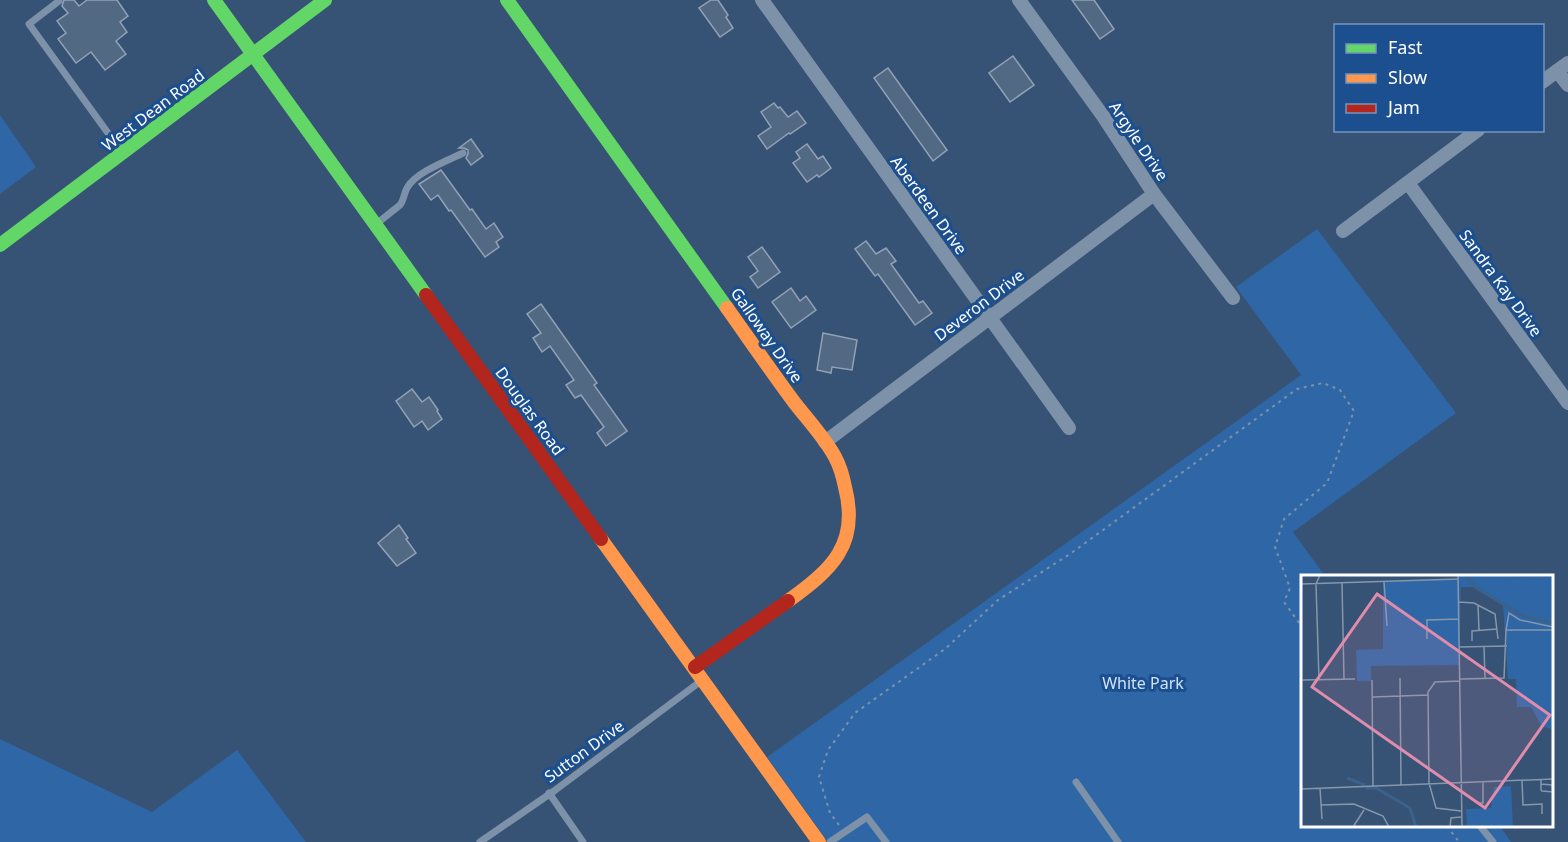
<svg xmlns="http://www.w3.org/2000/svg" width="1568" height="842" font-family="'Noto Sans',sans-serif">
	<rect width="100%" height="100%" fill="#365274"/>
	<g fill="#2f66a5">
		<path d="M 0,115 L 36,167 L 0,194 Z"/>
		<path d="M 1317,229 L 1456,413 L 1293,532 L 1325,576 L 1302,576 L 1302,826 L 1500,826 L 1511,842 L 828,842 L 767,757 L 1301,375 L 1236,287 Z"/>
		<path d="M 0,739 L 152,812 L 237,750 L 306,842 L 0,842 Z"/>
	</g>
	<g fill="#526984" stroke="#92a2b6" stroke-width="1.5">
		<path d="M 64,0 L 74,0 L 79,6 L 87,0 L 117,0 L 128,16 L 120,22 L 127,32 L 116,41 L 126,54 L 105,70 L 91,52 L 76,63 L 58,39 L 66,33 L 57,21 L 68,13 L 62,6 Z"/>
		<path d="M 711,0 L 718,0 L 728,15 L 726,17 L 733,28 L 720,37 L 699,8 Z"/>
		<path d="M 1072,0 L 1094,0 L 1114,29 L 1100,39 Z"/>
		<path d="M 1013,56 L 1034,85 L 1010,102 L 989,73 Z"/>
		<path d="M 888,68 L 947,150 L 933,161 L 874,78 Z"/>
		<path d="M 774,103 L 778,108 L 780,107 L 788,117 L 797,111 L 806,123 L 790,134 L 789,133 L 767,149 L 758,136 L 771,127 L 761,112 Z"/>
		<path d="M 471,139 L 483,156 L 471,165 L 466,158 L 468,154 L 468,150 L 464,148 L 459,148 Z"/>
		<path d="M 807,144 L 818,159 L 823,156 L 831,168 L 819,177 L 817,175 L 807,182 L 793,163 L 800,158 L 796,152 Z"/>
		<path d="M 441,170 L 470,210 L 472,209 L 486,229 L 494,223 L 503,237 L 496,242 L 499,247 L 485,257 L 451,210 L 449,211 L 438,195 L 431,200 L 419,184 Z"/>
		<path d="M 866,241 L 876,254 L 886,248 L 896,261 L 891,264 L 919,303 L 923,301 L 932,313 L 915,325 L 878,274 L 875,276 L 855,249 Z"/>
		<path d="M 762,247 L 780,272 L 758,288 L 750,277 L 758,271 L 748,257 Z"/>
		<path d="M 791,288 L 800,301 L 806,296 L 816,310 L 791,328 L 772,302 Z"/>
		<path d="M 541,304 L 597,383 L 594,385 L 627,431 L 606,446 L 597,433 L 604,427 L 581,395 L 575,398 L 566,385 L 574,380 L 550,346 L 542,352 L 533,338 L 541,333 L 527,314 Z"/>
		<path d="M 823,333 L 857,340 L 852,370 L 832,367 L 831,373 L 817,370 Z"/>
		<path d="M 412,389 L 422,402 L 429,397 L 438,410 L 437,411 L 442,419 L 428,430 L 422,421 L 414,427 L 396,401 Z"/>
		<path d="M 399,525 L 408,538 L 406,539 L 416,553 L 397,566 L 378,543 Z"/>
	</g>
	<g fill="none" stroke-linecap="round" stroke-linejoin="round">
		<g stroke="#7d92a8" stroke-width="2" stroke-dasharray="3 4.5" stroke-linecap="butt">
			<path d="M 839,825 L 830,813 L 819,777 L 828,750 L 855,713 L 945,649 L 998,600 L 1070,554 L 1297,389 L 1323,383 L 1340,390 L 1354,411 L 1327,483 L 1284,519 L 1275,547 L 1290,588 L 1284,602 L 1302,627"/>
			<path d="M 1447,826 L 1459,842"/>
		</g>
		<g stroke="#7d92a8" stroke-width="7">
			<path d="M 59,1 L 29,24 L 121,151"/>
			<path d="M 375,225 L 400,205 C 404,200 404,193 407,188 C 416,172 447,161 463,153"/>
			<path d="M 1076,782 L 1118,842"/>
			<path d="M 549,793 L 583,842"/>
			<path d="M 1480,826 L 1493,842"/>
			<path d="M 480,842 L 554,791 L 701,681"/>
			<path d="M 830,842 L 867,817 L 886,842"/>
		</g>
		<g stroke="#7d92a8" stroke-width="14">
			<path d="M 762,0 L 1069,428"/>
			<path d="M 1019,0 L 1103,116 L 1154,194 L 1233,298"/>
			<path d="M 1557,71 L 1568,85"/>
			<path d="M 1542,82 L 1568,63"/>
			<path d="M 1408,183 L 1568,403"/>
			<path d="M 1343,231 L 1478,130"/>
			<path d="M 825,442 L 1154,194"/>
		</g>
		<g stroke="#63d668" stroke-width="14">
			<path d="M 214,0 L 426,295"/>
			<path d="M 507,0 L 727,308"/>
			<path d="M 0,245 L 325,0"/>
		</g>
		<g stroke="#ff974d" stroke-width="14">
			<path d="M 727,308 C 749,339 771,371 794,402 C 807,419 825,438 835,457 C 840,466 843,477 845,487 C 860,545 831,570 788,601"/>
			<path d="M 601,539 L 819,842"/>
		</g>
		<g stroke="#b3261e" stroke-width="14">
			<path d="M 426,295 L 601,539"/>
			<path d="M 695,667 L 788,601"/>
		</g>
	</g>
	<g text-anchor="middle" stroke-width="6" stroke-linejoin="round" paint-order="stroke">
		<g font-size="16" fill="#fff" stroke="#1b4f8f">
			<text transform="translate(153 110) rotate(-37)" y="6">West Dean Road</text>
			<text transform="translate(1139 141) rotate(56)" y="6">Argyle Drive</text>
			<text transform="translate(929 205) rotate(54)" y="6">Aberdeen Drive</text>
			<text transform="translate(1501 283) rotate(54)" y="6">Sandra Kay Drive</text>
			<text transform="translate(979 305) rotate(-37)" y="6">Deveron Drive</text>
			<text transform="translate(767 335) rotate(55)" y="6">Galloway Drive</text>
			<text transform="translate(530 411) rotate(54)" y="6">Douglas Road</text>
			<text transform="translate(584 751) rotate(-36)" y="6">Sutton Drive</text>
		</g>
		<g font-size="16" fill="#cfe3fa" stroke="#1b4f8f">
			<text x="1143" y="689">White Park</text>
		</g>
	</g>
	<g transform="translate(1301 575)">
		<rect width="252" height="252" fill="#365274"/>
		<path d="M 158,0 L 252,2 L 252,154 L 241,152 L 230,132 L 216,132 L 215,104 L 207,104 L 202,29 L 173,12 L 160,12 L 160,4 L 158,90 L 70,91 L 70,106 L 56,106 L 55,75 L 82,74 L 82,7 L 157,4 ZM 210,211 L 212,252 L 166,252 L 165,234 L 190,233 L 193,212 Z" fill="#2f66a5"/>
		<path fill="none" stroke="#3b618d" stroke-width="3" d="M 164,0 L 174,12 L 222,41 L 252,48M 46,203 L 64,210M 65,213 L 75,213 L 109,233 L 115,252"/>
		<path fill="none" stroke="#8697ac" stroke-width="1.5" d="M 157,0 L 161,252M 83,6 L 86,51M 41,8 L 43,104M 0,9 L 158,4M 158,27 L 173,28 L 194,39 L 197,64M 177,30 L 178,56M 205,55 L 208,38 L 219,45 L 252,52M 126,64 L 126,45 L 158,44M 171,66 L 171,56 L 196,54M 158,72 L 206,71M 183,72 L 184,103M 99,103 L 100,210M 159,104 L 203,103 L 205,55 L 252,55M 2,105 L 54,104M 18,105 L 15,9 L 19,0M 71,105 L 72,211M 159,106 L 134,107 L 127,117 L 128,208 L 135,233 L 160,236M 72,122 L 127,120M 221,205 L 222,230 L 241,229 L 241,239M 240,205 L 240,215 L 241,216 L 252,217 L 251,210 L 240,209M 19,213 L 21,244M 0,214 L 252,204M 177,228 L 182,228 L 182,207M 20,230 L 53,229 L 82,241 L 88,252M 52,252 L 63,235M 149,252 L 150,243 L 160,242"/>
		<path fill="#e08cad" fill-opacity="0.15" stroke="#e08cad" stroke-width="3" d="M 76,19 L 249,140 L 184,233 L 11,112 Z"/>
		<rect width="252" height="252" fill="none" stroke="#fff" stroke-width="3"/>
	</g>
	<rect x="1334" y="24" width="210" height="108" fill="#1b4f8f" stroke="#7695bc" stroke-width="1.5"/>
	<rect x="1346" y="44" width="30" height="9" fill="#63d668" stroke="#7695bc" stroke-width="1.5"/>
	<text x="1388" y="54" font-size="18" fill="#ffffff">Fast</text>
	<rect x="1346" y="74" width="30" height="9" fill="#ff974d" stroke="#7695bc" stroke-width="1.5"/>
	<text x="1388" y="84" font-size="18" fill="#ffffff">Slow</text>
	<rect x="1346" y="104" width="30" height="9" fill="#b3261e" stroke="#7695bc" stroke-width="1.5"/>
	<text x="1388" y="114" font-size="18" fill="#ffffff">Jam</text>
</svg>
